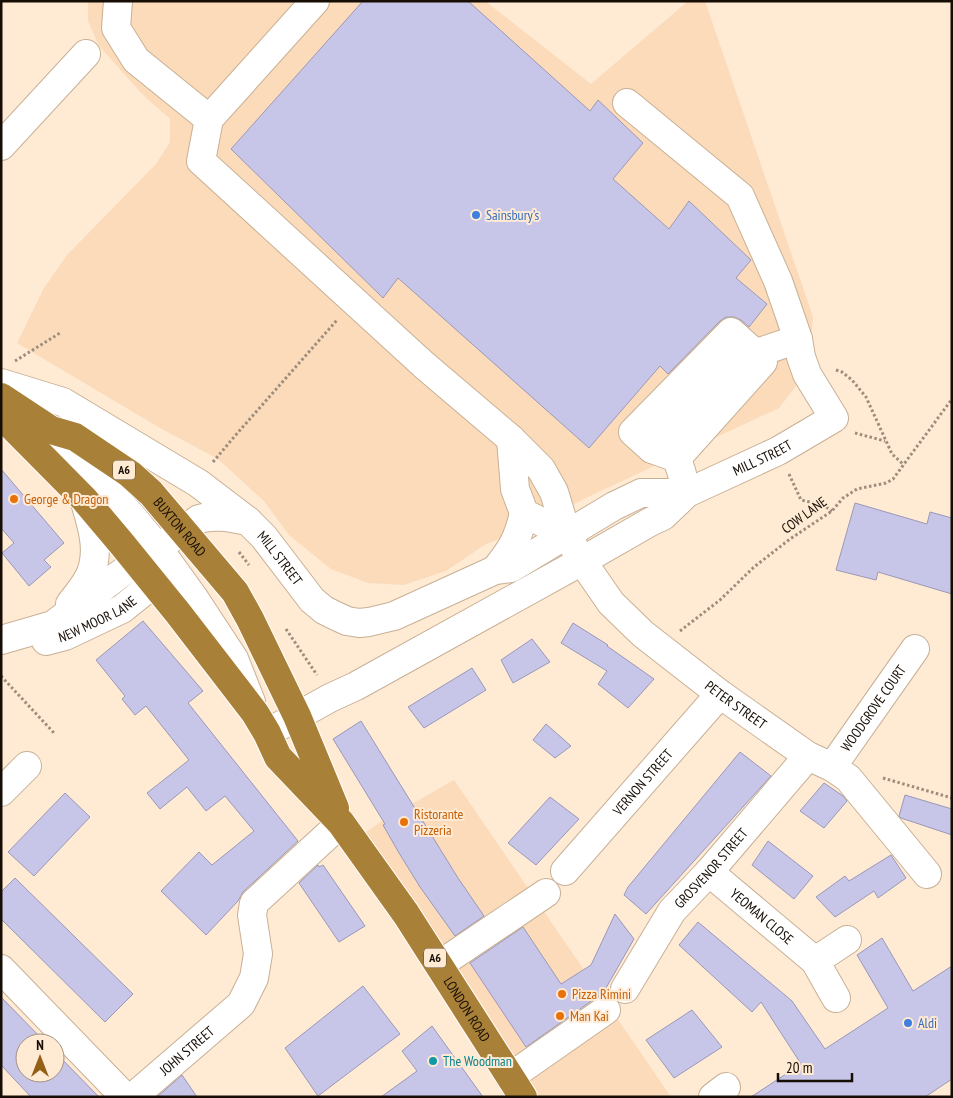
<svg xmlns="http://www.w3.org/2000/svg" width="953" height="1098" font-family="'PT Sans Narrow',sans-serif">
	<rect width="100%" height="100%" fill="#ffead4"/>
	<g fill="#fbdbba">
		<path d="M 88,1 L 485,1 L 591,84 L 688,1 L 705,1 L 813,317 L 811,341 L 803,377 L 779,408 L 590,496 L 523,530 L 486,544 L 446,571 L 404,585 L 368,583 L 331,569 L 289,535 L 264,501 L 218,459 L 160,428 L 17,343 L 44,288 L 67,255 L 156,164 L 170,142 L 170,119 L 143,95 L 99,46 L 88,21 Z"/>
		<path d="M 454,780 L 671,1097 L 523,1097 L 354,840 L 382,821 Z"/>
	</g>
	<g fill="#c8c6e8" stroke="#9a98b8">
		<path d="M 363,1 L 468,1 L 590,111 L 598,100 L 643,143 L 613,179 L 669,229 L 689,201 L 751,260 L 736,278 L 767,304 L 749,327 L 741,320 L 734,317 L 726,317 L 720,321 L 668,374 L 660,366 L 589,448 L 398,278 L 383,298 L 231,149 Z"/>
		<path d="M 1,469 L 64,543 L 44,560 L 51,567 L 29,586 L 2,553 L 14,543 L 1,528 Z"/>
		<path d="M 855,503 L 927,524 L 930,512 L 952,518 L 952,594 L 878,572 L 876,580 L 836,570 Z"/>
		<path d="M 143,621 L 203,691 L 188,703 L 298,841 L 243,892 L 238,901 L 206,935 L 161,891 L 199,852 L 212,865 L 254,831 L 225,796 L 206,811 L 187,787 L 160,809 L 147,793 L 189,760 L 146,706 L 135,715 L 122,699 L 125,696 L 96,660 Z"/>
		<path d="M 573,623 L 608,645 L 607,646 L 654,679 L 628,708 L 598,684 L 607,671 L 561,643 Z"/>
		<path d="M 532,639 L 550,662 L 513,683 L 501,660 Z"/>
		<path d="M 472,668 L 486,690 L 424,728 L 408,707 Z"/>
		<path d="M 361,721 L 458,878 L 484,916 L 455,936 L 420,887 L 399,853 L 383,825 L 385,824 L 333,739 Z"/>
		<path d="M 546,724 L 571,746 L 555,758 L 533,740 Z"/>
		<path d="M 740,752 L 771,776 L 646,914 L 624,895 L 628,887 Z"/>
		<path d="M 824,783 L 843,796 L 847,801 L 824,828 L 800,811 Z"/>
		<path d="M 65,793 L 90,817 L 34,876 L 8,852 Z"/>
		<path d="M 905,795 L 952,809 L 952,835 L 901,818 L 899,816 Z"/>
		<path d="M 550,797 L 579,819 L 536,865 L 508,843 Z"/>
		<path d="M 768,841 L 813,876 L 794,899 L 752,865 Z"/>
		<path d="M 891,855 L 906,878 L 878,898 L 874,891 L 835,917 L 816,897 L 845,876 L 849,881 Z"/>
		<path d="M 318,865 L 319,867 L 323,865 L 365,926 L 339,942 L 299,883 Z"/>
		<path d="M 15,878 L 133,994 L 105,1022 L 1,919 L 1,892 Z"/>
		<path d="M 615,914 L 634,939 L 602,995 L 597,997 L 526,1047 L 470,963 L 523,927 L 561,984 L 591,965 Z"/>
		<path d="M 698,922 L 792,1001 L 825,1049 L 888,1008 L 857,955 L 882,938 L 913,991 L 952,966 L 952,1079 L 925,1097 L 751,1097 L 801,1064 L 761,1002 L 752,1012 L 679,945 Z"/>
		<path d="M 363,986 L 400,1034 L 318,1096 L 285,1048 Z"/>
		<path d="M 1,997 L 46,1043 L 25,1043 L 25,1073 L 55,1073 L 55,1052 L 99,1097 L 31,1097 L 1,1065 Z"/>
		<path d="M 692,1010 L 722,1047 L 674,1078 L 646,1040 Z"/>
		<path d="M 432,1026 L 483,1097 L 381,1097 L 417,1071 L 402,1051 Z"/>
		<path d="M 182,1075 L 197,1097 L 157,1097 Z"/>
	</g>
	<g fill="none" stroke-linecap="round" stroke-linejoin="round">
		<defs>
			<g id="minor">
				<path d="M 118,1 L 116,28 L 136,60 L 209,119"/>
				<path id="s1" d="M 315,1 L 209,119 L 201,161 L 424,365 L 511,439 L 541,469 L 554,492 L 567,535 L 582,561 L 611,603 L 643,634 L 720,694 L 808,756 L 832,767 L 848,778 L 927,874"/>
				<path d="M 1,146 L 86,54"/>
				<path id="s2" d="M 1,383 L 63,402 L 198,483 L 248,521 L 264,537 L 312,600 L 324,610 L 336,616 L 347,621 L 359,623 L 369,622 L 394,616 L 495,570 L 511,568 L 614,506 L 641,493 L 687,493"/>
				<path d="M 51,430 L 130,514 L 158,548 L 194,598 L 234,659 L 251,702"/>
				<path d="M 511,439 L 515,489 L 524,513 L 567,535"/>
				<path d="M 652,449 L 750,349"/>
				<path d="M 677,458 L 652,449 L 633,432 L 731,332 L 750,349 L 757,353"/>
				<path d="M 682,474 L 677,458 L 763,362 L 757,353 L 798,339"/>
				<path d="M 495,570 C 512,549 518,539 524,513"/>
				<path d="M 70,604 C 77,595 85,586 90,575 C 101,550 91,523 84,499"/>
				<path d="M 1,640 L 53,625 L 116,577 L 199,519 C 215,514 232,518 248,521"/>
				<path id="s3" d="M 46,641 L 65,636 L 122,609 L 153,584 L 157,560"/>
				<path id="s4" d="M 267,733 L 330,698 L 356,686 L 582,561 L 650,522 L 663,516 L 687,493 L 778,451 L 834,418 L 807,374 L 801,357 L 798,339 L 778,281 L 740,196 L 627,103"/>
				<path id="s5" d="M 832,767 L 915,649"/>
				<path d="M 1,792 L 27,766"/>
				<path id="s6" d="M 565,871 L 720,694"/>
				<path id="s7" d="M 709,872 L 815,961 L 836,998"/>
				<path d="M 815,961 L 847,940"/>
				<path d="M 439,965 L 546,893"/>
				<path d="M 1,969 L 125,1097"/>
				<path id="s8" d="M 625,989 L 672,911 L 709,872 L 808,756"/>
				<path d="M 510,1077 L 606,1010"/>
				<path id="s9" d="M 133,1097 L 241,1004 L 254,978 L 258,954 L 252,915 L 254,903 L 341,823"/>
				<path d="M 713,1097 L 726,1087"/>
			</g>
			<g id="highway">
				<path id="s10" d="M 1,397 L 51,430 L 75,437 L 130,474 L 151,493 L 235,592 L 250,619 L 297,716 L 335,808"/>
				<path id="s11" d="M 1,415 L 84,499 L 122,544 L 178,613 L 255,713 L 267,733 L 278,757 L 341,823 L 406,914 L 523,1097"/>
			</g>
		</defs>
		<use href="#minor" stroke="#c8b095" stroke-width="30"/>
		<use href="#highway" stroke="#fff" stroke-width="30"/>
		<g stroke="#9d8d7d" stroke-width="3" stroke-dasharray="2.5 2.5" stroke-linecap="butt">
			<path d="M 15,361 L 60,333"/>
			<path d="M 836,370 L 842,372 L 852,380 L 866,397 L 892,454 L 904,465"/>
			<path d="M 855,433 L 885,441"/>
			<path d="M 213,462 L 234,437 L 337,320"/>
			<path d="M 789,474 L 801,500 L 823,505 L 832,511"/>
			<path d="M 239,552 L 249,565"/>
			<path d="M 286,629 L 317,675"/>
			<path d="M 680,631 L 720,600 L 754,567 L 790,539 L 832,511 L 843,498 L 857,489 L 886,483 L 893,479 L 952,399"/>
			<path d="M 1,676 L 54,733"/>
			<path d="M 883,778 L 952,798"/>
		</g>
		<use href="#minor" stroke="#fff" stroke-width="28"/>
		<use href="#highway" stroke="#a98037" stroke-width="28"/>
	</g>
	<g fill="#3f7fe0" stroke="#ffead4" stroke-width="2">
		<circle cx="476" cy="215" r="5"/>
		<circle cx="908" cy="1023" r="5"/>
	</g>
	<g fill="#e8710a" stroke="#ffead4" stroke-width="2">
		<circle cx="14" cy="499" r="5"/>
		<circle cx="404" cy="822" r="5"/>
		<circle cx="562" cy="994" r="5"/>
		<circle cx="560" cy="1016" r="5"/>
	</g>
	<circle fill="#0f9aa8" stroke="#ffead4" stroke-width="2" cx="433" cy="1061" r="5"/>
	<g text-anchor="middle" stroke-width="4" stroke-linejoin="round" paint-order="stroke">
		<g fill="#ffead4" stroke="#5c4f43" stroke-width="1">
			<rect x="113" y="460.5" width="22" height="19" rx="4"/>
			<rect x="424" y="948.5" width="22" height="19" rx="4"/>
		</g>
		<g font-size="12" font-weight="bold" fill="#160d05">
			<text x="124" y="474">A6</text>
			<text x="435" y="962">A6</text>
		</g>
		<g font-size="14" fill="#366cbe" stroke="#ffead4" text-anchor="start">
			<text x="486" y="220">Sainsbury's</text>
			<text x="918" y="1028">Aldi</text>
		</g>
		<g font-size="14" fill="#160d05" stroke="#ffead4">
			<text dy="5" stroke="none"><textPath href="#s4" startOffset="568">MILL STREET</textPath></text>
			<text transform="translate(804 515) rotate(-36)" y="5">COW LANE</text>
			<text dy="5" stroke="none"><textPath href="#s10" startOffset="224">BUXTON ROAD</textPath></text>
			<text dy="5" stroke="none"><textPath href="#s2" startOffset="334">MILL STREET</textPath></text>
			<text dy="5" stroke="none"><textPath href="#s3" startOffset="56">NEW MOOR LANE</textPath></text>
			<text dy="5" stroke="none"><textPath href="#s1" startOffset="974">PETER STREET</textPath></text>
			<text dy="5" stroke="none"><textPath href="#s5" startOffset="72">WOODGROVE COURT</textPath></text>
			<text dy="5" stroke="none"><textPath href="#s6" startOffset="118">VERNON STREET</textPath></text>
			<text dy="5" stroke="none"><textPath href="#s8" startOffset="149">GROSVENOR STREET</textPath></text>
			<text dy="5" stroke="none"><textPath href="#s7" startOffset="69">YEOMAN CLOSE</textPath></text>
			<text dy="5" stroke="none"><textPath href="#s11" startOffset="758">LONDON ROAD</textPath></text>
			<text dy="5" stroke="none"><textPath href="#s9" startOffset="71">JOHN STREET</textPath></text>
		</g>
		<g font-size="14" fill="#c56008" stroke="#ffead4" text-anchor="start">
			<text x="24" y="504">George &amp; Dragon</text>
			<text x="414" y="819">Ristorante<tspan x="414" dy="16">Pizzeria</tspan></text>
			<text x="572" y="999">Pizza Rimini</text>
			<text x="570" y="1021">Man Kai</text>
		</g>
		<g font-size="14" fill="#0d838f" stroke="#ffead4" text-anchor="start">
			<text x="443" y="1066">The Woodman</text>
		</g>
	</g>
	<rect width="953" height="1098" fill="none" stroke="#160d05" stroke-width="5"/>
	<g transform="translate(40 1058)"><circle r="24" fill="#ffead4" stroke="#a29281"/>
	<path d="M0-4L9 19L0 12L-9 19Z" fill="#946015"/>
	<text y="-8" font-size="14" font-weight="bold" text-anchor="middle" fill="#160d05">N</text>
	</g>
	<path d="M778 1073v8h74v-8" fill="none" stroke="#160d05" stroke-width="2.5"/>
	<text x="786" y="1073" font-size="15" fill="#160d05" stroke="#ffead4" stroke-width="4" paint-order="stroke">20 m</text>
</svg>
